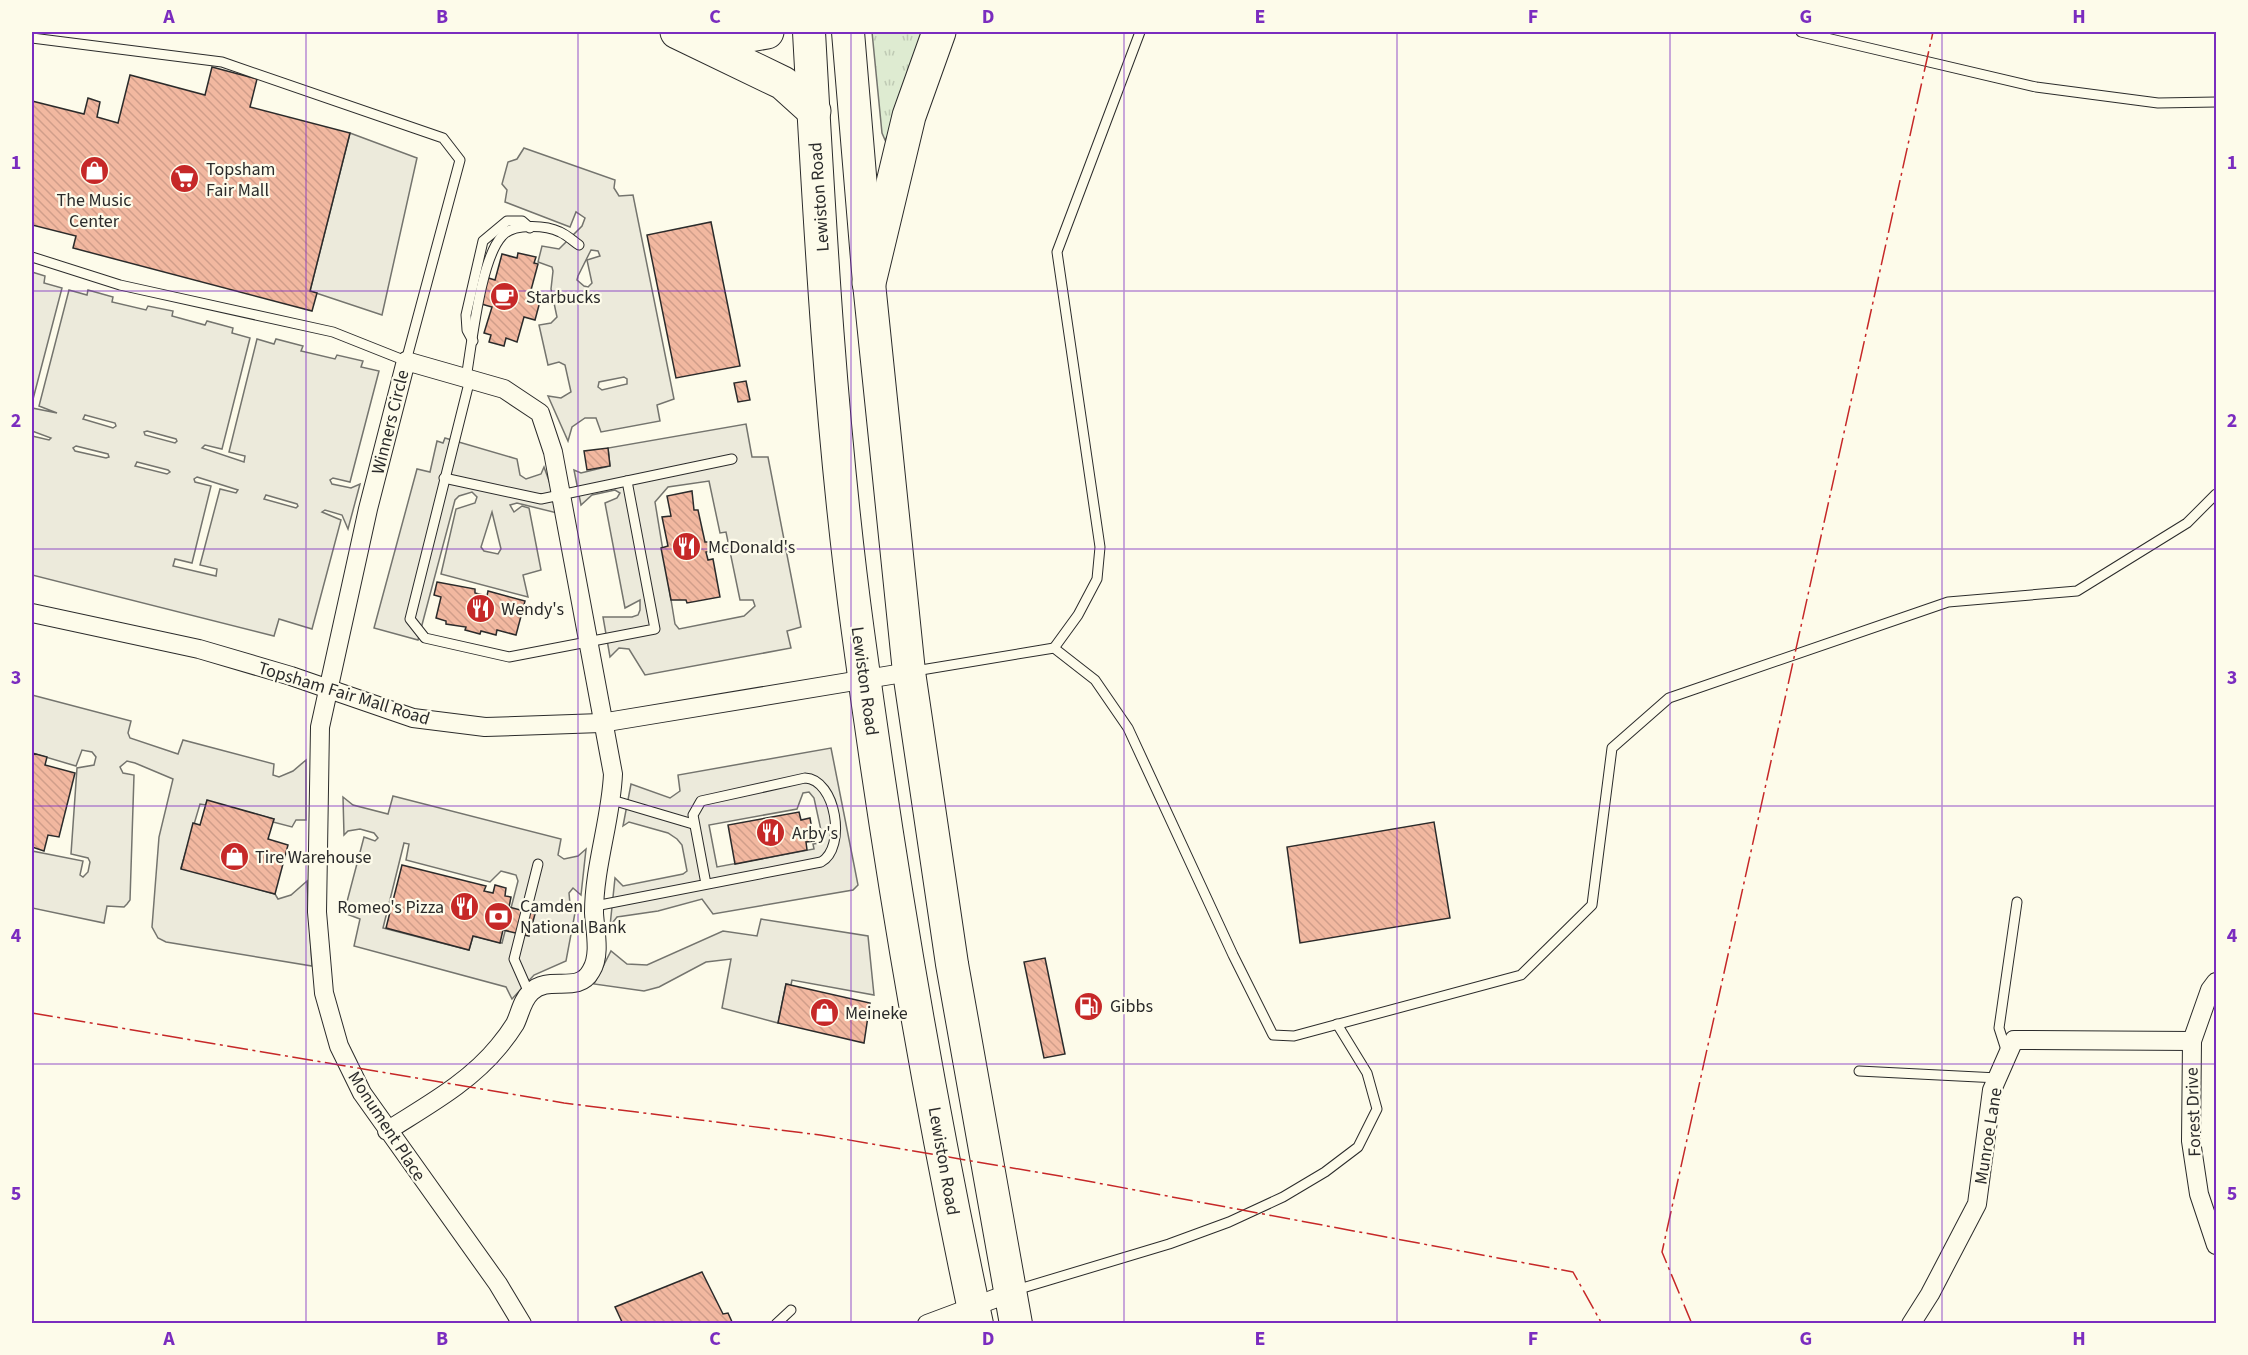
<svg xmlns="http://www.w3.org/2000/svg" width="2248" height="1355" font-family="'Source Sans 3',sans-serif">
	<defs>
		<pattern id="grass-tufts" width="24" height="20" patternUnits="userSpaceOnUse" patternTransform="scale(1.5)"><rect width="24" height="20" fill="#deebd1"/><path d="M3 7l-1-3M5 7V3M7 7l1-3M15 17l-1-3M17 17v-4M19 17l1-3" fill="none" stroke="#bfcab4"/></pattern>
		<pattern id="building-back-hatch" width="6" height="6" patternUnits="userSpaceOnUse" patternTransform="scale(1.5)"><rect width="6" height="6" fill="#f2b8a0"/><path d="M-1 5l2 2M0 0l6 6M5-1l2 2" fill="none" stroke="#d09e8a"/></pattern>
	</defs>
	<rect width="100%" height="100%" fill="#fdfbea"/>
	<path fill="url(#grass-tufts)" stroke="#74746e" stroke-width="1.5" d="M 872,32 L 924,32 L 889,134 L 885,140 L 882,133 Z"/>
	<g fill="#eceadb" stroke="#74746e" stroke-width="1.5" fill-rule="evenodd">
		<path d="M 350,133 L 417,158 L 382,315 L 310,291 Z"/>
		<path d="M 524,148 L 615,180 L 614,188 L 619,196 L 633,195 L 674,399 L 657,405 L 660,421 L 601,432 L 596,418 L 585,418 L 572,427 L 568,441 L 548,396 L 561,398 L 571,392 L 565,365 L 559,362 L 548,365 L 539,325 L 551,323 L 557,317 L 551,289 L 553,271 L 552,267 L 538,262 L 542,246 L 559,249 L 582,226 L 585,218 L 576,212 L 570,227 L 505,202 L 507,190 L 502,184 L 508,162 L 517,159 ZM 591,250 L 598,251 L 600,256 L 587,260 L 592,283 L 588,287 L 584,286 L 577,280 L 578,276 ZM 624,377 L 627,379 L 627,384 L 602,390 L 598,387 L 599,382 Z"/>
		<path d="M 32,272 L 45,276 L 44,283 L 62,288 L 32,403 Z"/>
		<path d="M 69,290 L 87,295 L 88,290 L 113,297 L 112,302 L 146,310 L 148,306 L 173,311 L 172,316 L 205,325 L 207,321 L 233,328 L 232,333 L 250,338 L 222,449 L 205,445 L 202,448 L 244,462 L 245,456 L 229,452 L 257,339 L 274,344 L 276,339 L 303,346 L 301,351 L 335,359 L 337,355 L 363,361 L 361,367 L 379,371 L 350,482 L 333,478 L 330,480 L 332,484 L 351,488 L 360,484 L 348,529 L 342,515 L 325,510 L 322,512 L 341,520 L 312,629 L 279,619 L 274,636 L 32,575 L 32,436 L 49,440 L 51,438 L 32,431 L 32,408 L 57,413 L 39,406 ZM 85,415 L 115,423 L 116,426 L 113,428 L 83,419 ZM 147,431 L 176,439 L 177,441 L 175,443 L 145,435 L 144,432 ZM 76,446 L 108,454 L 109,457 L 106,458 L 75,451 L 73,448 ZM 137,462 L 168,470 L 170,472 L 167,474 L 135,466 ZM 197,477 L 238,490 L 236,493 L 220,489 L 200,565 L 217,569 L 216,576 L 173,566 L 175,559 L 192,563 L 211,486 L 195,482 L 194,479 ZM 266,495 L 297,504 L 298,506 L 296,508 L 264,499 Z"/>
		<path d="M 746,424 L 752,457 L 768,457 L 801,627 L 787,631 L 791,648 L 645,675 L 629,649 L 619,648 L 610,657 L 603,617 L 632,617 L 638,615 L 640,610 L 640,600 L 625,608 L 605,503 L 617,498 L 620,493 L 615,490 L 592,495 L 581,505 L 574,470 L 581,473 L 610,466 L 608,448 ZM 709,481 L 720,533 L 726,532 L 740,600 L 753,600 L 755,606 L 744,616 L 679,629 L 675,624 L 655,502 L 668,487 Z"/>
		<path d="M 445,438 L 517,459 L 520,475 L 526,479 L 541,474 L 544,467 L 561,514 L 517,503 L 510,505 L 514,512 L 522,506 L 529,508 L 541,570 L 523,575 L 528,597 L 441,574 L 456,509 L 475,503 L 477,497 L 472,492 L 459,496 L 455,500 L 418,640 L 374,628 L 417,469 L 430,472 L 437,441 L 443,443 ZM 492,512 L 501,549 L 498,554 L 484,551 L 481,547 Z"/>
		<path d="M 32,695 L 131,721 L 128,733 L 130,738 L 178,754 L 183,740 L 274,764 L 273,775 L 279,777 L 293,771 L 306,760 L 306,820 L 296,820 L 292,827 L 273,822 L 274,819 L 207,801 L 206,805 L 200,804 L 181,868 L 275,894 L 278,899 L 291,895 L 307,881 L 312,966 L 166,942 L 158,938 L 152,927 L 159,837 L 173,779 L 135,763 L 127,761 L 120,767 L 123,773 L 134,775 L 130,900 L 127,904 L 124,907 L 107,906 L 104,923 L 32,908 L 32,851 L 83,861 L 80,875 L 83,877 L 88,872 L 90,862 L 88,858 L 71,854 L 77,768 L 94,765 L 96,757 L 92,752 L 82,750 L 76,766 L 32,753 Z"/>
		<path d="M 831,748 L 858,885 L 853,890 L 713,914 L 702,899 L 658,911 L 617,917 L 610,926 L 615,878 L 623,886 L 683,874 L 687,871 L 682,845 L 677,839 L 668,833 L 629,822 L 623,826 L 631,784 L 670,798 L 680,791 L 678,775 ZM 809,792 L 814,798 L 822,835 L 819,843 L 813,844 L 814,849 L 717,867 L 709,825 L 797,809 L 803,793 Z"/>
		<path d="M 393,796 L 561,839 L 558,855 L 564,859 L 578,856 L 586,849 L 581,895 L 573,888 L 569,893 L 570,904 L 575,913 L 566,961 L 534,975 L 512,999 L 506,987 L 354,946 L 360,919 L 344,913 L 364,837 L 375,841 L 378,838 L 374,833 L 360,829 L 348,831 L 344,835 L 343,797 L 353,805 L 388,814 ZM 404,843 L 409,844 L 406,860 L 490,882 L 501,871 L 516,875 L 518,881 L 502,943 L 473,936 L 469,950 L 383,928 Z"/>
		<path d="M 761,919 L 868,936 L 874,995 L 792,980 L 791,985 L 786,984 L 778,1023 L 722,1008 L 731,959 L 706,962 L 659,987 L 644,991 L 594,984 L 611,951 L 627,964 L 647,965 L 723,931 L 757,936 Z"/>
	</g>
	<g fill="url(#building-back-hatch)" stroke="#2b2b2b" stroke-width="1.5">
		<path d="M 212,67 L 257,79 L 250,107 L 350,133 L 310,291 L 317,293 L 312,311 L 73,248 L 76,236 L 32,225 L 32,101 L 84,114 L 88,98 L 100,102 L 97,117 L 118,123 L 130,75 L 205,95 Z"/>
		<path d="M 711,222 L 740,366 L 676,378 L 647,235 Z"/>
		<path d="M 518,253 L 536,257 L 534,263 L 538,264 L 531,290 L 542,294 L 535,320 L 524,317 L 517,342 L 506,338 L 504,346 L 489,342 L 491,335 L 484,333 L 492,307 L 467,300 L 475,274 L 495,280 L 502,254 L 517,258 Z"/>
		<path d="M 746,381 L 750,400 L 738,402 L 734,383 Z"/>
		<path d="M 608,448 L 610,466 L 587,470 L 584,451 Z"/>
		<path d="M 692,491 L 694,510 L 698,510 L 705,542 L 709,542 L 711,551 L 706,552 L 708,560 L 713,559 L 720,597 L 687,603 L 686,600 L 671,600 L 661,548 L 668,546 L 662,517 L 671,516 L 667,496 Z"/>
		<path d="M 437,582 L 475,589 L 475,593 L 487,596 L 488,591 L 525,601 L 516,635 L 497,630 L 496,635 L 481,631 L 480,634 L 465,630 L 466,627 L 446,624 L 446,621 L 436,618 L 441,597 L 434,595 Z"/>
		<path d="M 32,753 L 47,757 L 45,765 L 75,773 L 59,837 L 48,835 L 44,851 L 32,847 Z"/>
		<path d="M 207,800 L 274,819 L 268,839 L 288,845 L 275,894 L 181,869 L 193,823 L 200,825 Z"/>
		<path d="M 799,812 L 801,820 L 810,818 L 814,841 L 806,842 L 807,850 L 735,864 L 728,825 Z"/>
		<path d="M 1434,822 L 1450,918 L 1300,943 L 1287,847 Z"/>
		<path d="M 402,865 L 486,886 L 484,891 L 493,893 L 495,885 L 506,888 L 505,896 L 511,897 L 509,907 L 535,914 L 529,936 L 503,930 L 500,943 L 473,936 L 469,950 L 386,928 Z"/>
		<path d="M 1045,958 L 1065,1054 L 1044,1058 L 1024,962 Z"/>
		<path d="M 786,984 L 870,1003 L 864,1043 L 778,1023 Z"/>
		<path d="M 702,1272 L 723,1314 L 728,1313 L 733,1324 L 623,1324 L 615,1307 Z"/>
	</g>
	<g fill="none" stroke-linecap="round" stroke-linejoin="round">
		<defs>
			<g id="service">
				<path d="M 1140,32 L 1057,252 L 1100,547 L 1097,579 L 1078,615 L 1054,648 L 1095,680 L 1128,728 L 1233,955 L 1273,1035 L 1294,1036 L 1521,975 L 1592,905 L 1612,748 L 1669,698 L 1948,602 L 2077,591 L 2187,523 L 2216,494"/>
				<path d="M 1801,32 L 2036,87 L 2158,103 L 2216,102"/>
				<path d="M 32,38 L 222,62 L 443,138 L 460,160 L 406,361 L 333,332 L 120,285 L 32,257"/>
				<path d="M 473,341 L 467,330 L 466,315 L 483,241 L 507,221 L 522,221 L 530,228"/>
				<path d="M 466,378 C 472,344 480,260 502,236 C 513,223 546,225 560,232 C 567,235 573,241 579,245"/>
				<path d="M 470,379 L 410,619 L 425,638 L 509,657 L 655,629 L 627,481 L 732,459"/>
				<path d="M 444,478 L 541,499 L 627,481"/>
				<path d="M 915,671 L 1054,648"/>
				<path d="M 612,800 L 693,824"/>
				<path d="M 595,906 L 821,862 C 847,848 836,779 805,778 L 701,801 L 693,815 L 706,884"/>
				<path d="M 529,993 L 514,959 L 538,864"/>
				<path d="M 2007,1053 L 1999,1028 L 2017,902"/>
				<path d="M 1859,1071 L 1998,1078"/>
				<path d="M 1016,1290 L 1169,1244 L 1229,1222 L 1283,1197 L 1325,1172 L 1358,1147 L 1377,1109 L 1367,1073 L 1337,1024"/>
				<path d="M 776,1324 L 791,1310"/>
			</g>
			<g id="minor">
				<path d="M 32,613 L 199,649 L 291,676 L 413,718 L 485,727 L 601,723 L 909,672"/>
				<path d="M 2216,982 L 2210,990 L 2192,1041 L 2191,1141 L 2199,1194 L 2216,1245"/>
				<path d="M 387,1131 C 426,1106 469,1083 499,1046 C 504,1040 510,1032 515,1024 C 520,1014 522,1000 531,992 C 549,974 578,995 591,971 C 601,955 595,931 594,913 C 594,866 611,820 613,774 L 553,452 L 540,413 L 504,389 L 406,361 L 368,509 L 320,727 L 317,912 L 324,993 L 339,1046 L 362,1093 L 498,1284 L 522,1324"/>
				<path d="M 927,1324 L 1010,1293"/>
				<path d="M 1911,1324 L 1930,1294 L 1977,1204 L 1992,1090 L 2014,1040 L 2192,1041"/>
			</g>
			<g id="trunk">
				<path d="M 809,32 C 820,232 831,433 858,632 C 889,864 928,1095 977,1324"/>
				<path d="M 848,32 L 869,283 L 909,672 L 952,964 L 1016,1324"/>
			</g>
			<g id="motorway">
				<path d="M 677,32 L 783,83 L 814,111"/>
				<path d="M 694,35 L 744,36 L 767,32"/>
				<path d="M 869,283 L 909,116 L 939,32"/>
			</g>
		</defs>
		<use href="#service" stroke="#2b2b2b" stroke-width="11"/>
		<use href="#minor" stroke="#2b2b2b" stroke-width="20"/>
		<use href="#trunk" stroke="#2b2b2b" stroke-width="34"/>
		<use href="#motorway" stroke="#2b2b2b" stroke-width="35"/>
		<use href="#service" stroke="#fdfbea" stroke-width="9"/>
		<use href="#minor" stroke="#fdfbea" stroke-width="18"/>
		<use href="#trunk" stroke="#fdfbea" stroke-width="32"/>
		<use href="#motorway" stroke="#fdfbea" stroke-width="33"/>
		<g stroke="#c62828" stroke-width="1.5" stroke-dasharray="21 4.5 3 4.5" stroke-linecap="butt">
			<path d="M 32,1013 L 564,1103 L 820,1135 L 1071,1178 L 1573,1272 L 1602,1324"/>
			<path d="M 1692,1324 L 1662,1252 L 1933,32"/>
		</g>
	</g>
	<path fill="none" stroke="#7b2cbf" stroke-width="1.5" stroke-opacity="0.55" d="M 306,32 L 306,1324M 578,32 L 578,1324M 851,32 L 851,1324M 1124,32 L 1124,1324M 1397,32 L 1397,1324M 1670,32 L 1670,1324M 1942,32 L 1942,1324M 32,291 L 2216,291M 32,549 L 2216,549M 32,806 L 2216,806M 32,1064 L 2216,1064"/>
	<defs>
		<symbol id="shop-disc" viewBox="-11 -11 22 22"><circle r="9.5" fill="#c62828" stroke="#fdfbea"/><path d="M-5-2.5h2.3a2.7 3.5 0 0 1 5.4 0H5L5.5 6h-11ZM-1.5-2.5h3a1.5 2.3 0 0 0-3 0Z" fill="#fff"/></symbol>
		<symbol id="supermarket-disc" viewBox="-11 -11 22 22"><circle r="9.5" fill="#c62828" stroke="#fdfbea"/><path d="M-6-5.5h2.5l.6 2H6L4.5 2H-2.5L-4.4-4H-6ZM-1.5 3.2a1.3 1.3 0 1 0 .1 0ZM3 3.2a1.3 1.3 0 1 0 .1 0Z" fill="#fff"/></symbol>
		<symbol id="cafe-disc" viewBox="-11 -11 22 22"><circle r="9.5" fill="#c62828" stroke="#fdfbea"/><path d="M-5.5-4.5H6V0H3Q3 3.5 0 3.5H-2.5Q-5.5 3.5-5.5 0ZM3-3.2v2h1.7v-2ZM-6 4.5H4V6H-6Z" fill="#fff"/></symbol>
		<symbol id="restaurant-disc" viewBox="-11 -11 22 22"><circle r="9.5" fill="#c62828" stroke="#fdfbea"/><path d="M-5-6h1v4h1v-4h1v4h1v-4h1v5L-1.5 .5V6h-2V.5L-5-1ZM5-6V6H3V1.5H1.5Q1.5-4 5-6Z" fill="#fff"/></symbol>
		<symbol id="bank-disc" viewBox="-11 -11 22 22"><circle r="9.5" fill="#c62828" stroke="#fdfbea"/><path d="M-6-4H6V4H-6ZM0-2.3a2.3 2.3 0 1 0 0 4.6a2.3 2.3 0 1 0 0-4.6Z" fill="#fff"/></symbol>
		<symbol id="fuel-disc" viewBox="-11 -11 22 22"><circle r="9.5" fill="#c62828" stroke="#fdfbea"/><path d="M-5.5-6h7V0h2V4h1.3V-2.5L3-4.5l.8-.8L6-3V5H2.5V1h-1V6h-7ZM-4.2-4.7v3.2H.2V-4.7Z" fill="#fff"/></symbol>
	</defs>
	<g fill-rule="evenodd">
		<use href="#shop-disc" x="78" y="154" width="33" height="33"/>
		<use href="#supermarket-disc" x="168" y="162" width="33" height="33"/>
		<use href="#cafe-disc" x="488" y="280" width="33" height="33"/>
		<use href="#restaurant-disc" x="670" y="530" width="33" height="33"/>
		<use href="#restaurant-disc" x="464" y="592" width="33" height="33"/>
		<use href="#restaurant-disc" x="754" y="816" width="33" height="33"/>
		<use href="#shop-disc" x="218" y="840" width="33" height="33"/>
		<use href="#restaurant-disc" x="448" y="890" width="33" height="33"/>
		<use href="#bank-disc" x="482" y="900" width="33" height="33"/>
		<use href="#fuel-disc" x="1072" y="990" width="33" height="33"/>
		<use href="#shop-disc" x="808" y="996" width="33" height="33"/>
	</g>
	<g text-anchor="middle" stroke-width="4.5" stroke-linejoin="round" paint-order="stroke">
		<g font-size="18" fill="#2b2b2b" stroke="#fdfbea" text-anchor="start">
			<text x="206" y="175">Topsham<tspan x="206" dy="21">Fair Mall</tspan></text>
			<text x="94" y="206" text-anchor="middle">The Music<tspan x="94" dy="21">Center</tspan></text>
			<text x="526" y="303">Starbucks</text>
			<text x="708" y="553">McDonald's</text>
			<text x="501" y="615">Wendy's</text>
			<text x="792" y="839">Arby's</text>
			<text x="255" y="863">Tire Warehouse</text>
			<text x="520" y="912">Camden<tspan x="520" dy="21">National Bank</tspan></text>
			<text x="444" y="913" text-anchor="end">Romeo's Pizza</text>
			<text x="1110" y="1012">Gibbs</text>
			<text x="845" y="1019">Meineke</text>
		</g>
		<g font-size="18" fill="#2b2b2b" stroke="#fdfbea">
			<text transform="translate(819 197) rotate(-94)" y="6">Lewiston Road</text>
			<text transform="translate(390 422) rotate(-76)" y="6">Winners Circle</text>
			<text transform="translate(865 681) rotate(82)" y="6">Lewiston Road</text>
			<text transform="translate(344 693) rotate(17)" y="6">Topsham Fair Mall Road</text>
			<text transform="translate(2193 1112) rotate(-92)" y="6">Forest Drive</text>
			<text transform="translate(387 1126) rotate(57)" y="6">Monument Place</text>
			<text transform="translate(1988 1136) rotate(-81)" y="6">Munroe Lane</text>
			<text transform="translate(944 1161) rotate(80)" y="6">Lewiston Road</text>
		</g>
	</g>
	<rect width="2248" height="1355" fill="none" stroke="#fdfbea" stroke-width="66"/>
	<rect x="33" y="33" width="2182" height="1289" fill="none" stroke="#7b2cbf" stroke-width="2"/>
	<g font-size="20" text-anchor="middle" font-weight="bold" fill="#7b2cbf">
		<text x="169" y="23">A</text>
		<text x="442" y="23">B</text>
		<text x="715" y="23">C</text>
		<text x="988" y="23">D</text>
		<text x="1260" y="23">E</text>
		<text x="1533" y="23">F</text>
		<text x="1806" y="23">G</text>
		<text x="2079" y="23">H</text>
		<text x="16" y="169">1</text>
		<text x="2232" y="169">1</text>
		<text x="16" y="427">2</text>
		<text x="2232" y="427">2</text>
		<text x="16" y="684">3</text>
		<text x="2232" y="684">3</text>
		<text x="16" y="942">4</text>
		<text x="2232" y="942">4</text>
		<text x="16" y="1200">5</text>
		<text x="2232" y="1200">5</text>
		<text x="169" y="1345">A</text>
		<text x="442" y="1345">B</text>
		<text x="715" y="1345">C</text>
		<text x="988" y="1345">D</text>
		<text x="1260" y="1345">E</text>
		<text x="1533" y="1345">F</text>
		<text x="1806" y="1345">G</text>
		<text x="2079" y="1345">H</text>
	</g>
</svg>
